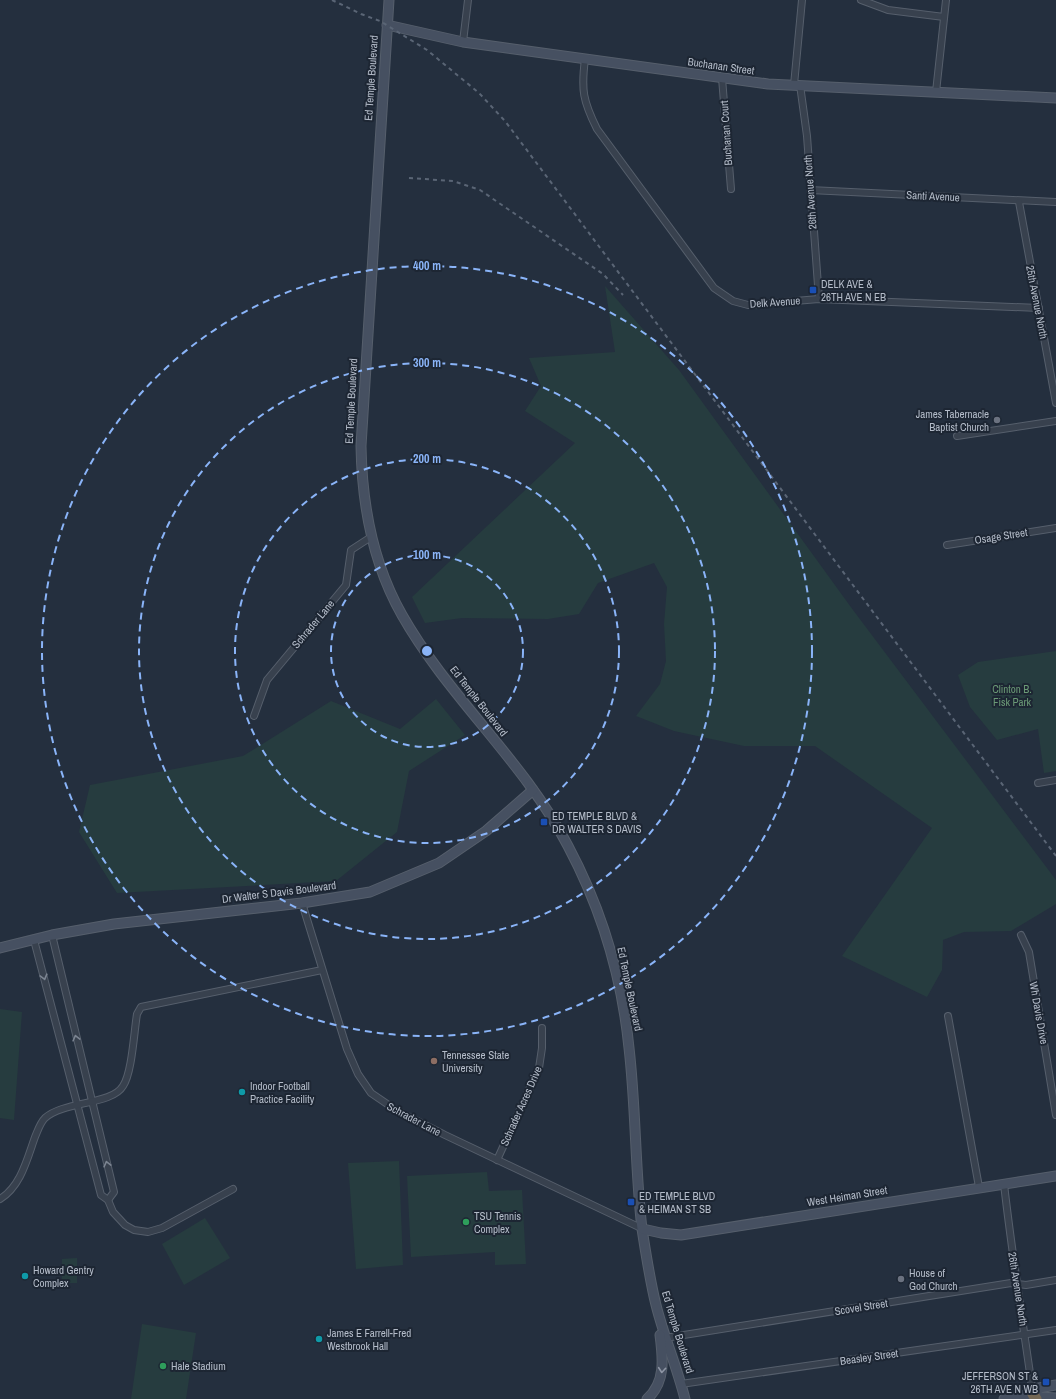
<svg xmlns="http://www.w3.org/2000/svg" width="1056" height="1399" font-family="'Archivo Narrow',sans-serif">
	<rect width="100%" height="100%" fill="#242f3e"/>
	<g fill="#263c3f">
		<path d="M 605,286 L 679,370 L 853,610 L 1056,880 L 1056,904 L 1011,931 L 964,932 L 943,940 L 942,970 L 927,997 L 842,956 L 932,828 L 815,746 L 744,746 L 674,731 L 636,716 L 660,684 L 666,661 L 664,624 L 667,587 L 654,563 L 598,583 L 579,614 L 548,619 L 462,618 L 425,623 L 412,597 L 575,443 L 525,411 L 541,386 L 529,358 L 615,352 Z"/>
		<path d="M 1056,651 L 1056,771 L 1044,773 L 1038,729 L 997,740 L 970,707 L 958,675 L 978,662 Z"/>
		<path d="M 436,699 L 465,735 L 409,771 L 397,832 L 336,881 L 117,893 L 79,832 L 90,785 L 243,756 L 331,701 L 400,729 Z"/>
		<path d="M 0,1009 L 22,1012 L 14,1120 L 0,1118 Z"/>
		<path d="M 399,1161 L 403,1265 L 356,1269 L 348,1163 Z"/>
		<path d="M 487,1172 L 489,1191 L 522,1190 L 526,1264 L 495,1265 L 495,1252 L 411,1257 L 407,1176 Z"/>
		<path d="M 205,1218 L 230,1258 L 184,1285 L 162,1244 Z"/>
		<path d="M 77,1258 L 77,1283 L 62,1283 L 62,1259 Z"/>
		<path d="M 142,1324 L 196,1333 L 186,1399 L 131,1399 Z"/>
	</g>
	<g fill="none" stroke-linecap="round" stroke-linejoin="round">
		<defs>
			<g id="street">
				<path d="M 861,0 L 888,10 L 944,17"/>
				<path d="M 463,42 L 468,0"/>
				<path d="M 585,59 C 581,90 583,101 597,129 L 714,288 L 733,301 L 748,305 L 819,299 L 1039,308"/>
				<path d="M 722,78 L 731,189"/>
				<path d="M 794,85 L 802,0"/>
				<path d="M 800,85 L 807,136 L 819,299"/>
				<path d="M 936,92 L 946,0"/>
				<path d="M 810,190 L 1056,202"/>
				<path d="M 1019,202 L 1056,403"/>
				<path d="M 957,436 L 1056,421"/>
				<path d="M 947,545 L 1056,528"/>
				<path d="M 254,716 L 267,680 L 346,585 L 351,550 L 371,537"/>
				<path d="M 1038,783 L 1056,780"/>
				<path d="M 302,903 L 347,1049 L 358,1074 L 371,1093 L 396,1110 L 445,1135 L 643,1229"/>
				<path d="M 52,935 L 114,1192 L 108,1200"/>
				<path d="M 1021,935 L 1029,952 L 1056,1115"/>
				<path d="M 34,940 L 101,1195 L 108,1200 L 113,1212 L 125,1225 L 134,1230 L 148,1232 L 162,1228 L 233,1189"/>
				<path d="M 948,1016 L 979,1187"/>
				<path d="M 497,1160 L 539,1068 L 542,1048 L 542,1028"/>
				<path d="M 1004,1184 C 1012,1254 1023,1324 1033,1394"/>
				<path d="M 0,1199 C 21,1186 27,1159 35,1137 C 38,1130 40,1123 45,1118 C 64,1101 112,1105 123,1086 C 132,1073 134,1032 137,1014 L 141,1007 L 322,970"/>
				<path d="M 665,1338 L 1011,1283 L 1026,1285 L 1056,1280"/>
				<path d="M 681,1384 L 1056,1330"/>
			</g>
			<g id="secondary">
				<path d="M 389,0 L 361,446 C 362,504 373,564 402,615 C 449,698 524,761 568,846 C 601,908 622,978 629,1048 C 636,1108 635,1169 642,1229 C 646,1254 650,1281 656,1305 C 664,1337 677,1367 685,1399"/>
				<path d="M 387,25 L 463,42 L 768,84 L 1056,98"/>
				<path d="M 0,948 L 52,935 L 114,924 L 302,903 L 370,892 L 439,863 L 486,831 L 533,790"/>
				<path d="M 643,1229 L 661,1233 L 681,1235 L 1056,1176"/>
				<path d="M 1033,1394 L 1041,1397 L 1056,1398"/>
				<path d="M 647,1399 C 666,1382 663,1358 660,1335"/>
				<path d="M 1004,1399 L 1033,1394 L 1039,1388 L 1056,1385"/>
			</g>
			<path id="highway" d="M 1033,1394 L 1036,1399"/>
		</defs>
		<use href="#street" stroke="#565f6c" stroke-width="8"/>
		<use href="#secondary" stroke="#565f6c" stroke-width="11"/>
		<use href="#highway" stroke="#434c59" stroke-width="13"/>
		<use href="#street" stroke="#38414e" stroke-width="6"/>
		<use href="#secondary" stroke="#465061" stroke-width="9"/>
		<use href="#highway" stroke="#746855" stroke-width="11"/>
		<g stroke="#5a6575" stroke-width="2" stroke-dasharray="4 4" stroke-linecap="butt">
			<path d="M 332,0 L 361,14 L 380,21 L 427,50 L 479,93 L 505,121 L 1056,856"/>
			<path d="M 409,178 L 453,181 L 480,190 L 603,274 L 623,295"/>
		</g>
	</g>
	<defs><path id="oneway-chevron" d="M-2-3.5L2.5 0L-2 3.5" fill="none" stroke-width="1.6" stroke-linecap="round" stroke-linejoin="round"/></defs>
	<g stroke="#7c8592">
		<use href="#oneway-chevron" transform="translate(44 977) rotate(75)"/>
		<use href="#oneway-chevron" transform="translate(76 1038) rotate(-104)"/>
		<use href="#oneway-chevron" transform="translate(107 1164) rotate(-104)"/>
	</g>
	<use stroke="#8e96a5" href="#oneway-chevron" transform="translate(662 1370) rotate(95)"/>
	<g fill="none" stroke="#8ab4f8" stroke-width="2" stroke-dasharray="7 5">
		<circle cx="427" cy="651" r="96"/>
		<circle cx="427" cy="651" r="192"/>
		<circle cx="427" cy="651" r="288"/>
		<circle cx="427" cy="651" r="385"/>
	</g>
	<g fill="#1a4fb4" stroke="#1d2633" stroke-width="1.5">
		<rect x="809" y="286" width="8" height="8" rx="2"/>
		<rect x="540" y="818" width="8" height="8" rx="2"/>
		<rect x="627" y="1198" width="8" height="8" rx="2"/>
		<rect x="1042" y="1378" width="8" height="8" rx="2"/>
	</g>
	<g fill="#6b7280" stroke="#1d2633" stroke-width="1.5">
		<circle cx="997" cy="420" r="4"/>
		<circle cx="901" cy="1279" r="4"/>
	</g>
	<circle fill="#8d6e63" stroke="#1d2633" stroke-width="1.5" cx="434" cy="1061" r="4"/>
	<g fill="#0f9aa8" stroke="#1d2633" stroke-width="1.5">
		<circle cx="242" cy="1092" r="4"/>
		<circle cx="25" cy="1276" r="4"/>
		<circle cx="319" cy="1339" r="4"/>
	</g>
	<g fill="#2e9e5b" stroke="#1d2633" stroke-width="1.5">
		<circle cx="466" cy="1222" r="4"/>
		<circle cx="163" cy="1366" r="4"/>
	</g>
	<g text-anchor="middle" stroke-width="4" stroke-linejoin="round" paint-order="stroke">
		<g font-size="11" fill="#b4bcc9" stroke="#1d2633">
			<text transform="translate(721 66) rotate(8)" y="4">Buchanan Street</text>
			<text transform="translate(371 78) rotate(-86)" y="4">Ed Temple Boulevard</text>
			<text transform="translate(726 133) rotate(-94)" y="4">Buchanan Court</text>
			<text transform="translate(810 192) rotate(-94)" y="4">26th Avenue North</text>
			<text transform="translate(933 196) rotate(3)" y="4">Santi Avenue</text>
			<text transform="translate(775 302) rotate(-4)" y="4">Delk Avenue</text>
			<text transform="translate(1037 302) rotate(79)" y="4">25th Avenue North</text>
			<text transform="translate(351 401) rotate(-87)" y="4">Ed Temple Boulevard</text>
			<text transform="translate(1001 536) rotate(-9)" y="4">Osage Street</text>
			<text transform="translate(313 624) rotate(-50)" y="4">Schrader Lane</text>
			<text transform="translate(479 701) rotate(52)" y="4">Ed Temple Boulevard</text>
			<text transform="translate(279 892) rotate(-7)" y="4">Dr Walter S Davis Boulevard</text>
			<text transform="translate(630 989) rotate(78)" y="4">Ed Temple Boulevard</text>
			<text transform="translate(1039 1013) rotate(80)" y="4">Wh Davis Drive</text>
			<text transform="translate(521 1106) rotate(-66)" y="4">Schrader Acres Drive</text>
			<text transform="translate(414 1119) rotate(28)" y="4">Schrader Lane</text>
			<text transform="translate(847 1196) rotate(-9)" y="4">West Heiman Street</text>
			<text transform="translate(1018 1289) rotate(81)" y="4">26th Avenue North</text>
			<text transform="translate(861 1307) rotate(-9)" y="4">Scovel Street</text>
			<text transform="translate(678 1332) rotate(73)" y="4">Ed Temple Boulevard</text>
			<text transform="translate(869 1357) rotate(-8)" y="4">Beasley Street</text>
		</g>
		<g font-size="11" fill="#b4bcc9" stroke="#1d2633" text-anchor="start">
			<text x="821" y="288">DELK AVE &amp;<tspan x="821" dy="13">26TH AVE N EB</tspan></text>
			<text x="989" y="418" text-anchor="end">James Tabernacle<tspan x="989" dy="13">Baptist Church</tspan></text>
			<text x="552" y="820">ED TEMPLE BLVD &amp;<tspan x="552" dy="13">DR WALTER S DAVIS</tspan></text>
			<text x="442" y="1059">Tennessee State<tspan x="442" dy="13">University</tspan></text>
			<text x="250" y="1090">Indoor Football<tspan x="250" dy="13">Practice Facility</tspan></text>
			<text x="639" y="1200">ED TEMPLE BLVD<tspan x="639" dy="13">&amp; HEIMAN ST SB</tspan></text>
			<text x="474" y="1220">TSU Tennis<tspan x="474" dy="13">Complex</tspan></text>
			<text x="33" y="1274">Howard Gentry<tspan x="33" dy="13">Complex</tspan></text>
			<text x="909" y="1277">House of<tspan x="909" dy="13">God Church</tspan></text>
			<text x="327" y="1337">James E Farrell-Fred<tspan x="327" dy="13">Westbrook Hall</tspan></text>
			<text x="171" y="1370">Hale Stadium</text>
			<text x="1038" y="1380" text-anchor="end">JEFFERSON ST &amp;<tspan x="1038" dy="13">26TH AVE N WB</tspan></text>
		</g>
		<g font-size="11" fill="#6b9a76" stroke="#1d2633">
			<text x="1012" y="693">Clinton B.<tspan x="1012" dy="13">Fisk Park</tspan></text>
		</g>
	</g>
	<circle cx="427" cy="651" r="6" fill="#8ab4f8" stroke="#1d2633" stroke-width="2"/>
	<g font-size="12" text-anchor="middle" font-weight="bold" fill="#8ab4f8" stroke="#1d2633" stroke-width="4" stroke-linejoin="round" paint-order="stroke">
		<text x="427" y="270">400 m</text>
		<text x="427" y="367">300 m</text>
		<text x="427" y="463">200 m</text>
		<text x="427" y="559">100 m</text>
	</g>
</svg>
